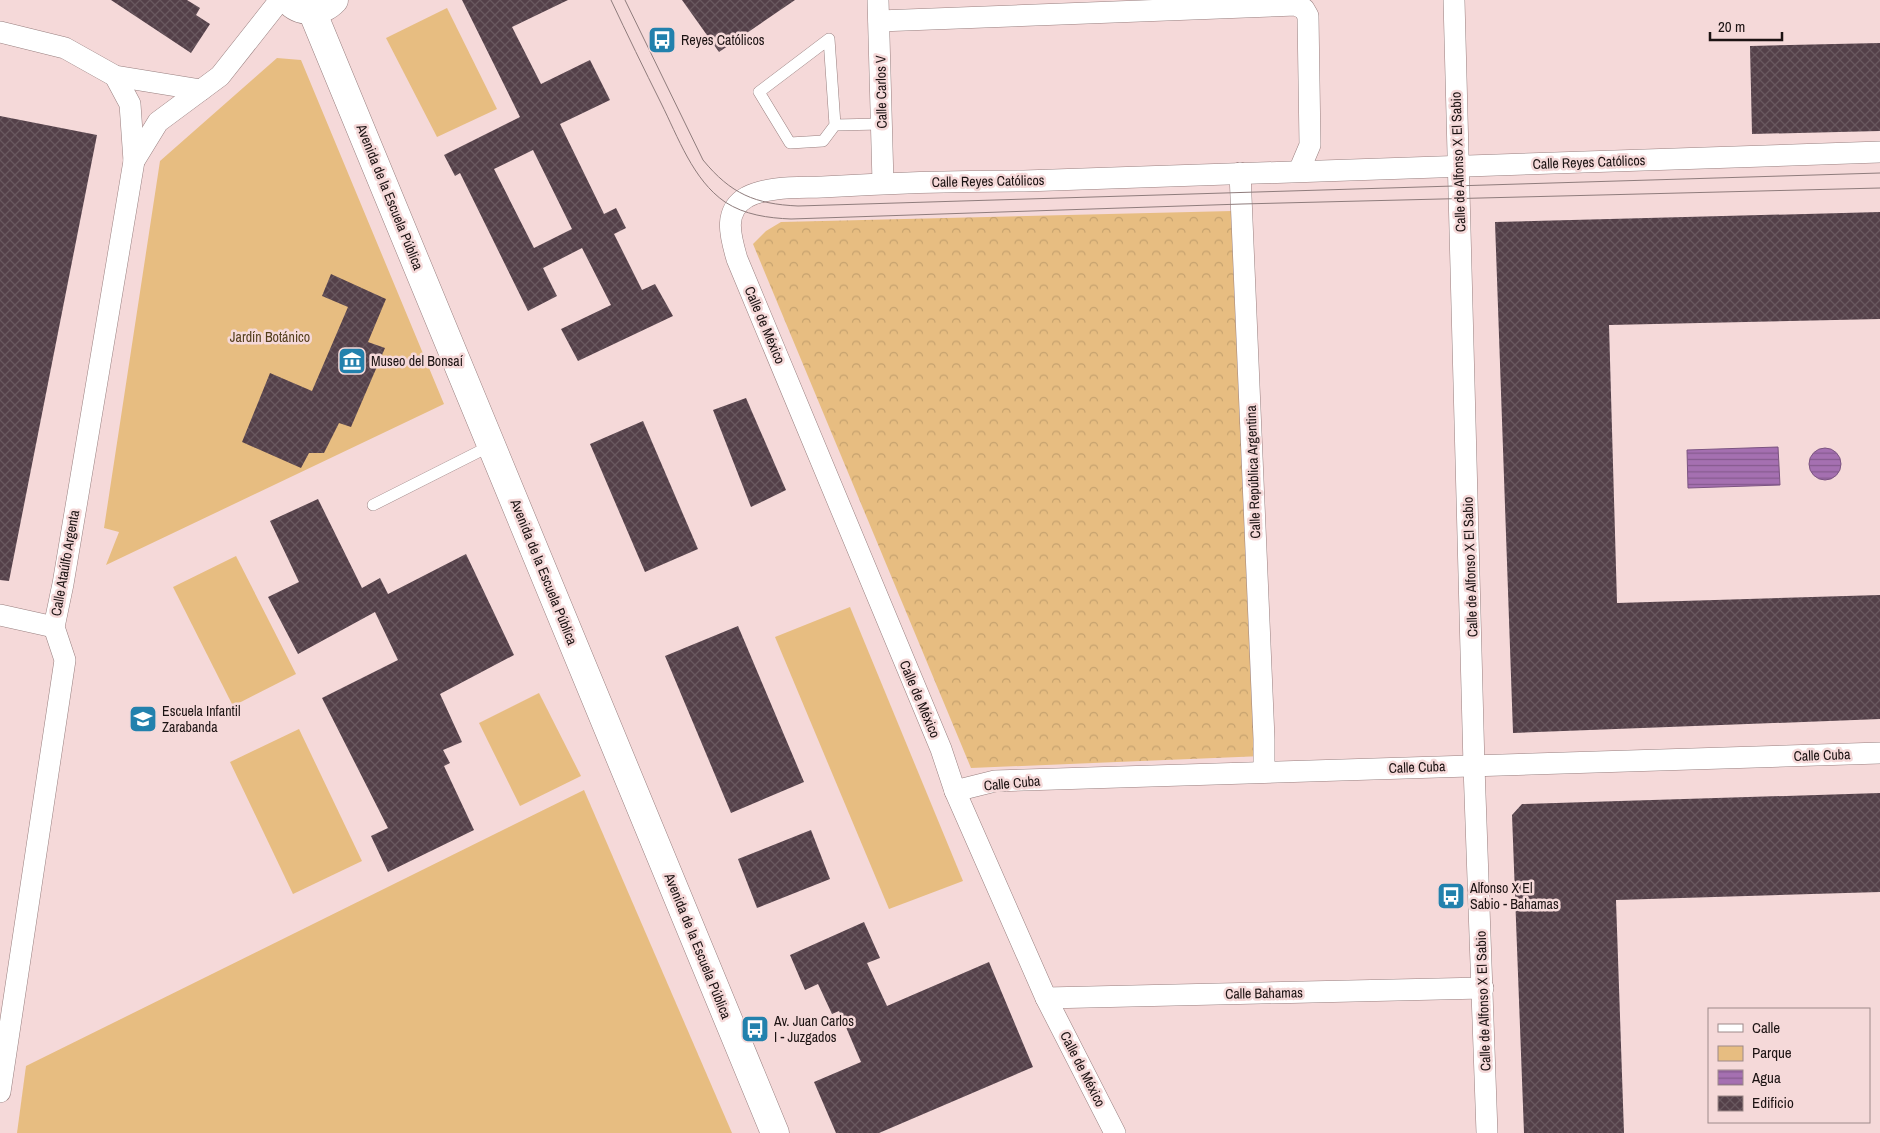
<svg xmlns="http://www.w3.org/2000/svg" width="1880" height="1133" font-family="'Archivo Narrow',sans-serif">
	<defs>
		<pattern id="forest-crowns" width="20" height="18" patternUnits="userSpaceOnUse" patternTransform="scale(1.25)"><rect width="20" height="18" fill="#e7bd81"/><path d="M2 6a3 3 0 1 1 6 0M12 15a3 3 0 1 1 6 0" fill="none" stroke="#c6a26f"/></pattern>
		<pattern id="water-rules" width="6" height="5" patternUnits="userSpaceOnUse" patternTransform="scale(1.25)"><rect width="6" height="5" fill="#a570b1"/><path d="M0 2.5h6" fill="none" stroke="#865b8f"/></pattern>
		<pattern id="building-cross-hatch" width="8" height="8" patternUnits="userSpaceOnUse" patternTransform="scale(1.25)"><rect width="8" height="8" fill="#544049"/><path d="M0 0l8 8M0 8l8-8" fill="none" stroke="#69585f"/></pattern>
	</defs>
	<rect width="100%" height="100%" fill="#f5d9d9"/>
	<g fill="#e7bd81">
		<path d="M 447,8 L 497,109 L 437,137 L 386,38 Z"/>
		<path d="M 277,58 L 301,60 L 444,404 L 106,565 L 119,532 L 104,528 L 160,161 Z"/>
		<path d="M 236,556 L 296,674 L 233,706 L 173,587 Z"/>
		<path d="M 850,607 L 963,881 L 889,909 L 775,637 Z"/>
		<path d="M 539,693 L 581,776 L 520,806 L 479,723 Z"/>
		<path d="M 299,729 L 362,861 L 293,894 L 230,762 Z"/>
		<path d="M 584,790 L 732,1133 L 17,1133 L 26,1066 Z"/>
	</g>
	<path fill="url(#forest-crowns)" d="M 1232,211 L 1263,756 L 971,768 L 753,244 L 766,231 L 781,222 Z"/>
	<g fill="url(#water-rules)" stroke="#7c5482">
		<path d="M 1778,447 L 1780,485 L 1688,488 L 1687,450 Z"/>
		<circle cx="1825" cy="464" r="16"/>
	</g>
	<g fill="url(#building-cross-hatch)" fill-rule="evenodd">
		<path d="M 111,0 L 187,0 L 200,8 L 196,15 L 210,24 L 191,53 Z"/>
		<path d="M 462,0 L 568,0 L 512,27 L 541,84 L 590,60 L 610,100 L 560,124 L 604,214 L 616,208 L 626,228 L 614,234 L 642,290 L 655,284 L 673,316 L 578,361 L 561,329 L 611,305 L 582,248 L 543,268 L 557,296 L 528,311 L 460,173 L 455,176 L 444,155 L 520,117 ZM 533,150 L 572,229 L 534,248 L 494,169 Z"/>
		<path d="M 682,0 L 795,0 L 719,52 Z"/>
		<path d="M 1880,43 L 1880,131 L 1752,134 L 1750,46 Z"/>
		<path d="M 0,116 L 97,135 L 9,581 L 0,580 Z"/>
		<path d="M 1880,212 L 1880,319 L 1609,325 L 1617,603 L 1880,595 L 1880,719 L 1513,733 L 1495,222 Z"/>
		<path d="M 331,274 L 386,299 L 368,342 L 385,348 L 351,427 L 339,423 L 324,453 L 309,453 L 301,468 L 242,442 L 270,373 L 312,391 L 348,307 L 322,296 Z"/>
		<path d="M 746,398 L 786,490 L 751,507 L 713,410 Z"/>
		<path d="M 643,421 L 698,549 L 645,572 L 590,444 Z"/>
		<path d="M 318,499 L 362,588 L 380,578 L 388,594 L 466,554 L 514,655 L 440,694 L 462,742 L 443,750 L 450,763 L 444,766 L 474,830 L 388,872 L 371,836 L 388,828 L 322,698 L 398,660 L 375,612 L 298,654 L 268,597 L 299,582 L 270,521 Z"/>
		<path d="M 738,626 L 804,782 L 731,813 L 665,656 Z"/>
		<path d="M 1880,793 L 1880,892 L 1616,900 L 1624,1133 L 1524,1133 L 1512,815 L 1522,804 Z"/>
		<path d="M 811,830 L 830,879 L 757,908 L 738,859 Z"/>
		<path d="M 864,922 L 880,958 L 867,963 L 887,1006 L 989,962 L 1033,1067 L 879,1133 L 836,1133 L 814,1082 L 861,1062 L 839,1011 L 832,1014 L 818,984 L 805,990 L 790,955 Z"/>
	</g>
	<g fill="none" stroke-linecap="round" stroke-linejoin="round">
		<defs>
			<g id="lane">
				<path d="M 835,125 L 829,39 L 759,92 L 790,143 L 823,141 L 835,125 L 881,124"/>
				<path d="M 373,505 L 492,445"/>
			</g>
			<g id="street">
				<path d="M 878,0 L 883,183"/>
				<path d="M 1454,0 L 1474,766 L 1487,1133"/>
				<path d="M 879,21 L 1296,5 L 1304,9 L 1308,16 L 1310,145 L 1299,171"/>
				<path d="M 0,32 L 65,48 L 115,76 L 201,90"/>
				<path d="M 115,76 L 130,104 L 134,161"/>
				<path d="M 1240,173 L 1264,739 L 1264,772"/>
				<path d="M 0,615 L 54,627"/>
				<path d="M 955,791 L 995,781 L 1880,753"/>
				<path d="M 1046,998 L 1483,988"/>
				<path d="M 0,1092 L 65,660 L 54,627 L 63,584 L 134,161 L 158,122 L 220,76 L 280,0"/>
				<path d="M 1115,1133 L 1046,998 L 955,791 L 941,749 L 737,259 C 731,238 722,211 747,197 C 768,186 799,188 822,187 C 889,183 957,181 1024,181 L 1880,152"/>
			</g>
			<g id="secondary">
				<path d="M 288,0 C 300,14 322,13 334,0"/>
				<path d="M 312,11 L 775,1133"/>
			</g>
		</defs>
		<use href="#lane" stroke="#987f7f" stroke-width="12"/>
		<use href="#street" stroke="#987f7f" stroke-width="22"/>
		<use href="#secondary" stroke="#987f7f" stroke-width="29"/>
		<use href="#lane" stroke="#fff" stroke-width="11"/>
		<use href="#street" stroke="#fff" stroke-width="21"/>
		<use href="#secondary" stroke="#fff" stroke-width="28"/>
		<g stroke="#8f7c7c" stroke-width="1">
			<path d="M 611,0 C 627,34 644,69 661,103 C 678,137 693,180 725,202 C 745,215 768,218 791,219 L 1242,204 L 1880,188"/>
			<path d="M 625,0 L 703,160 C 731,194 755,204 798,206 L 1880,173"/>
		</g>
	</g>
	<defs>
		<symbol id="bus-square" viewBox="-11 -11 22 22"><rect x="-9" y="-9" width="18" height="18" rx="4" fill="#2281ad" stroke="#f5d9d9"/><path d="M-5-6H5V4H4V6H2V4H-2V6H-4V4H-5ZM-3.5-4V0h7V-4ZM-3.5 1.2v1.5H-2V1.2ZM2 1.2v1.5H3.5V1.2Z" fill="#fff"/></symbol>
		<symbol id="museum-square" viewBox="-11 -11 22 22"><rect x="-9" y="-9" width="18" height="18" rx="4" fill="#2281ad" stroke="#f5d9d9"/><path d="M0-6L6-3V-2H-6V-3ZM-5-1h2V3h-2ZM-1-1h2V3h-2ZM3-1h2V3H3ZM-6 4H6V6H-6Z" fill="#fff"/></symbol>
		<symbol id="school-square" viewBox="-11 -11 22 22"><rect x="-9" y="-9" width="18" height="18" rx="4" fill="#2281ad" stroke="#f5d9d9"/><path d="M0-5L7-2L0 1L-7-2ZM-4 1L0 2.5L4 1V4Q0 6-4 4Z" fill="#fff"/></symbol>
	</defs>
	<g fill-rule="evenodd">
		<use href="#bus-square" x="646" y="24" width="32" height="32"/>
		<use href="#museum-square" x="336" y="345" width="32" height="32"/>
		<use href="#school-square" x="127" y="703" width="32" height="32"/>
		<use href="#bus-square" x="1435" y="880" width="32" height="32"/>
		<use href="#bus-square" x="739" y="1013" width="32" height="32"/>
	</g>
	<g text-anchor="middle" stroke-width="5" stroke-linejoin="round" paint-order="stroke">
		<g font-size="14" fill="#1c1313" stroke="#f5d9d9" text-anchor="start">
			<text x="681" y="45">Reyes Católicos</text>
			<text x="371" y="366">Museo del Bonsaí</text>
			<text x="162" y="716">Escuela Infantil<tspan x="162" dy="16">Zarabanda</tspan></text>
			<text x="1470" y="893">Alfonso X El<tspan x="1470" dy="16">Sabio - Bahamas</tspan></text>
			<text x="774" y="1026">Av. Juan Carlos<tspan x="774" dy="16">I - Juzgados</tspan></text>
		</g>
		<g font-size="14" fill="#1c1313" stroke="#f5d9d9">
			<text transform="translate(881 92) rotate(-91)" y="5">Calle Carlos V</text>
			<text transform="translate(1458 162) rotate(-92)" y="5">Calle de Alfonso X El Sabio</text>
			<text transform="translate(1589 162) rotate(-2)" y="5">Calle Reyes Católicos</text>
			<text transform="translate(988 181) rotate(-1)" y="5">Calle Reyes Católicos</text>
			<text transform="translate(390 197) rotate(68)" y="5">Avenida de la Escuela Pública</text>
			<text transform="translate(765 325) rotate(67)" y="5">Calle de México</text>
			<text transform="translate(1253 472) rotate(-92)" y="5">Calle República Argentina</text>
			<text transform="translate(65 563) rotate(-80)" y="5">Calle Ataúlfo Argenta</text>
			<text transform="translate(1470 567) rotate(-92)" y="5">Calle de Alfonso X El Sabio</text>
			<text transform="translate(544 572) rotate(68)" y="5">Avenida de la Escuela Pública</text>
			<text transform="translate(920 699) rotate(67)" y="5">Calle de México</text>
			<text transform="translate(1822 755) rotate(-2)" y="5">Calle Cuba</text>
			<text transform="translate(1417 767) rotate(-2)" y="5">Calle Cuba</text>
			<text transform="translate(1012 783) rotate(-5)" y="5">Calle Cuba</text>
			<text transform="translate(698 946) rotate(68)" y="5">Avenida de la Escuela Pública</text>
			<text transform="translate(1264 993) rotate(-1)" y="5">Calle Bahamas</text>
			<text transform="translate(1483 1001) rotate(-92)" y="5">Calle de Alfonso X El Sabio</text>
			<text transform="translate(1083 1069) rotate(63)" y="5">Calle de México</text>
		</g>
		<g font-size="14" fill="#533e1d" stroke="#f5d9d9">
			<text x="270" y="342">Jardín Botánico</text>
		</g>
	</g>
	<rect x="1708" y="1008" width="162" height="115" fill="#f5d9d9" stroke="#9e8a8a"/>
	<rect x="1718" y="1024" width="25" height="8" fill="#ffffff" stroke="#9e8a8a"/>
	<text x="1752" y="1033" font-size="15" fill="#1c1313">Calle</text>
	<rect x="1718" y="1046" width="25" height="15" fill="#e7bd81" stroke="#9e8a8a"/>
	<text x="1752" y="1058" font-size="15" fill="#1c1313">Parque</text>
	<rect x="1718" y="1070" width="25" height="15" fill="url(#water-rules)" stroke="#9e8a8a"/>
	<text x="1752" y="1083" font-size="15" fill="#1c1313">Agua</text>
	<rect x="1718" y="1096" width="25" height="15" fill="url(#building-cross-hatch)" stroke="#9e8a8a"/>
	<text x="1752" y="1108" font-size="15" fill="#1c1313">Edificio</text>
	<path d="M1710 32v8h72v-8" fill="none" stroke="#1c1313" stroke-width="2.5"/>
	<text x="1718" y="32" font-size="15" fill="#1c1313" stroke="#f5d9d9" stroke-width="4" paint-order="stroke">20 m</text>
</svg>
